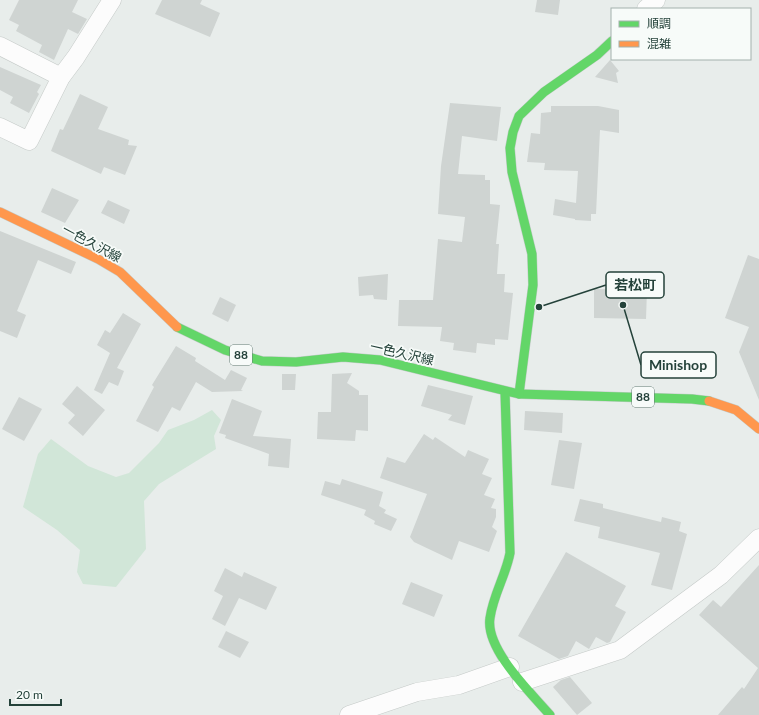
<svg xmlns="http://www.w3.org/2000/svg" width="759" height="715" font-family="Lato,'Noto Sans JP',sans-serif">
	<rect width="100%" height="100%" fill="#e8edeb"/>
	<path fill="#d1e6d8" d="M 212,410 L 221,420 L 214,436 L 216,449 L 159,484 L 144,501 L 146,549 L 116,587 L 83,584 L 77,572 L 80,550 L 57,530 L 23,507 L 38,454 L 51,439 L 88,466 L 116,477 L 129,473 L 159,443 L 168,430 L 194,420 Z"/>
	<g fill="#cfd4d2">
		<path d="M 19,0 L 78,0 L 72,12 L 87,19 L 78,34 L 68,29 L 54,60 L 39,52 L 42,45 L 16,31 L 19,25 L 9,20 Z"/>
		<path d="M 162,0 L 202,0 L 200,4 L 220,13 L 210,37 L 155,14 Z"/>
		<path d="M 537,0 L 560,0 L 558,15 L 535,12 Z"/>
		<path d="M 610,60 L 619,71 L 616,73 L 618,83 L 595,77 Z"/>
		<path d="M 0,67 L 41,85 L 37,92 L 39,94 L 29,113 L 10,103 L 13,97 L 0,90 Z"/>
		<path d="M 80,94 L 108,107 L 98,129 L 129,140 L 128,145 L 137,146 L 125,175 L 104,167 L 101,174 L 51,151 L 60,129 L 63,130 Z"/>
		<path d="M 450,103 L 501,107 L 497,141 L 462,136 L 458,174 L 485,175 L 485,180 L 490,180 L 490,204 L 500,205 L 496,244 L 499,244 L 497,274 L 505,274 L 504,292 L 513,293 L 508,340 L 495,339 L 495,345 L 477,343 L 476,353 L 453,350 L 454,343 L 440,341 L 442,327 L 398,326 L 399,300 L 433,300 L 438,239 L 462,242 L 465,217 L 438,214 L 441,166 Z"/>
		<path d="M 551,106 L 598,106 L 619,110 L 619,133 L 600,130 L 596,214 L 591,214 L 591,221 L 575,220 L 575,219 L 553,215 L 555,199 L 576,203 L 578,171 L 544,170 L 545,163 L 527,162 L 531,133 L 540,134 L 541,113 L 551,112 Z"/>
		<path d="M 52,188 L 79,200 L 65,223 L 41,212 Z"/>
		<path d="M 108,200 L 130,210 L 124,224 L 101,213 Z"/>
		<path d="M 0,231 L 76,262 L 71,274 L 38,260 L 17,311 L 26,315 L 17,338 L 0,331 Z"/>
		<path d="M 748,255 L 759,259 L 759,400 L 739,352 L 749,327 L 725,318 Z"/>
		<path d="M 388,274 L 387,300 L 374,299 L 373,295 L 359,296 L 358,277 Z"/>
		<path d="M 594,289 L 647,290 L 646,319 L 594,318 Z"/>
		<path d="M 220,297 L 236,305 L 228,322 L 212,314 Z"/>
		<path d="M 123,313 L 141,324 L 117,368 L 124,371 L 118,386 L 109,382 L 102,394 L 94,390 L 110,353 L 97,345 L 105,330 L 110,333 Z"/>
		<path d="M 176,346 L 196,358 L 195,361 L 225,380 L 231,370 L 247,378 L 241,390 L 243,391 L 212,392 L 196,382 L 180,411 L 172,407 L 158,432 L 136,421 L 154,387 L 152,385 Z"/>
		<path d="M 352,373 L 347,383 L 359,391 L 359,395 L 368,395 L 368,431 L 356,430 L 355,441 L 317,439 L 318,412 L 331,412 L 332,374 Z"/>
		<path d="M 282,374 L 296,374 L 295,390 L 282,390 Z"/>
		<path d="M 428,385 L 473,396 L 465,425 L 448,420 L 452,415 L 421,406 Z"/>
		<path d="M 77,386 L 105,410 L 83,436 L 68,423 L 75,415 L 62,404 Z"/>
		<path d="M 19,397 L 42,409 L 24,441 L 2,429 Z"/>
		<path d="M 232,399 L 262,411 L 253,436 L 291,439 L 289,468 L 268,466 L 269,454 L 225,438 L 226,435 L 219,433 Z"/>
		<path d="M 525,411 L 563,413 L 562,433 L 524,430 Z"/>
		<path d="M 424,434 L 433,440 L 435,437 L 465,457 L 468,450 L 489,459 L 482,474 L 492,478 L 484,495 L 495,499 L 491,508 L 496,509 L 496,517 L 492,527 L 497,531 L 489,552 L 459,541 L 452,560 L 414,542 L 410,537 L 427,494 L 380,478 L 387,457 L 405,463 Z"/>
		<path d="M 559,440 L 582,443 L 574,489 L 551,485 Z"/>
		<path d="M 342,479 L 383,492 L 379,506 L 386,510 L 384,513 L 397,519 L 391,531 L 374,524 L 375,521 L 364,515 L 366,510 L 321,495 L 325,481 L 340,485 Z"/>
		<path d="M 580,499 L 603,504 L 603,508 L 661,522 L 662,517 L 681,522 L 679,531 L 687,534 L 672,590 L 651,585 L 660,553 L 598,538 L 600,527 L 574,521 Z"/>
		<path d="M 566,552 L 626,586 L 615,606 L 626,612 L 610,642 L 607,643 L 596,637 L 589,649 L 576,641 L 568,656 L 559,659 L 518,636 Z"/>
		<path d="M 759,565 L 759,715 L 718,715 L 742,687 L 744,689 L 758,668 L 699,615 L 713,600 L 721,607 Z"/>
		<path d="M 225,568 L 242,577 L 244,572 L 277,587 L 266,610 L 239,598 L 225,626 L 212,619 L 223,596 L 214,591 Z"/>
		<path d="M 411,582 L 443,595 L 434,617 L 402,604 Z"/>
		<path d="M 226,631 L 249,642 L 240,658 L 218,647 Z"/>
		<path d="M 570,677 L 592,703 L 577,715 L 553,687 L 561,680 Z"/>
	</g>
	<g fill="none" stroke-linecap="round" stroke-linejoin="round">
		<defs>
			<g id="street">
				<path d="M 646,9 L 656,0"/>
				<path d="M 0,46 L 61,77"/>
				<path d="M 0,127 L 29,141 L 61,77 L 76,57 L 112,0"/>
				<path d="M 522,682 L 620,650 L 721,575 L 759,538"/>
				<path d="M 349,715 L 417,692 L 459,685 L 510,667"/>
			</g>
			<g id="fast">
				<path d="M 177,327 L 225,350 L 262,361 L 296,362 L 343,357 L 380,360 L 519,394 L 692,399 L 709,401"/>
				<path d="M 505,392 L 510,553 C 506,575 493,595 490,618 C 485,649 531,693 550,715"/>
				<path d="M 519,394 L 533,285 L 532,254 L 512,172 L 510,148 L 513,132 L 519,116 L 544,92 L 597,55 L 612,41"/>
			</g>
			<g id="slow">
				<path d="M 0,212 L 98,259 L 120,272 L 177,327"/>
				<path d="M 709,401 L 736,410 L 759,429"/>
			</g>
		</defs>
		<use href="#street" stroke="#c5cac8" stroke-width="19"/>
		<use href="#fast" stroke="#c3cbc8" stroke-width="10"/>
		<use href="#slow" stroke="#c3cbc8" stroke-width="10"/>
		<use href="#street" stroke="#fcfcfc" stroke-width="18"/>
		<use href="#fast" stroke="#63d668" stroke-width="9"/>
		<use href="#slow" stroke="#ff974d" stroke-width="9"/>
	</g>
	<g text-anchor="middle" stroke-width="3.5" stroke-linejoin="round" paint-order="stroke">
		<g fill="#f7fbf9" stroke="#637a73" stroke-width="1">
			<rect x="230" y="345" width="22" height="20" rx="3"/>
			<rect x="632" y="387" width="22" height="20" rx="3"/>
		</g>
		<g font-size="12" font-weight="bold" fill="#24423a">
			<text x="241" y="359">88</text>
			<text x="643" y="401">88</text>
		</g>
		<g font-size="13" fill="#24423a" stroke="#f7fbf9">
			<text transform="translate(92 243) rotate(28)" y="5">一色久沢線</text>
			<text transform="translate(402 353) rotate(13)" y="5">一色久沢線</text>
		</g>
	</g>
	<path fill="none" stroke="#24423a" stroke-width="1.5" d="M539 307L606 285M623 305L641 365"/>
	<g fill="#24423a" stroke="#f7fbf9" stroke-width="1.5">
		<circle cx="539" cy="307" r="4"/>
		<circle cx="623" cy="305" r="4"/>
	</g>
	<g fill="#f7fbf9" stroke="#24423a" stroke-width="1.5">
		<rect x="606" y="272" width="58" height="26" rx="4"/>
		<rect x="641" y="352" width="75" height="26" rx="4"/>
	</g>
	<g font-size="14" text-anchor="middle" font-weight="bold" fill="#24423a">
		<text x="635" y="290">若松町</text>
		<text x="678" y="370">Minishop</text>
	</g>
	<rect x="611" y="8" width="140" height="52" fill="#f7fbf9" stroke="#a3b1ad"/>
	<rect x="619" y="21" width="20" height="6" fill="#63d668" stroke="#a3b1ad"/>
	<text x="647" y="28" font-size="12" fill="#24423a">順調</text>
	<rect x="619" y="41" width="20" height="6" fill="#ff974d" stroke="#a3b1ad"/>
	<text x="647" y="48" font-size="12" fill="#24423a">混雑</text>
	<path d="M10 699v6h51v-6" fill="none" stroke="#24423a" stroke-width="2"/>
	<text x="16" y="699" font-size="12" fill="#24423a" stroke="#f7fbf9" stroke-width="3" paint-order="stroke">20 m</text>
</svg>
